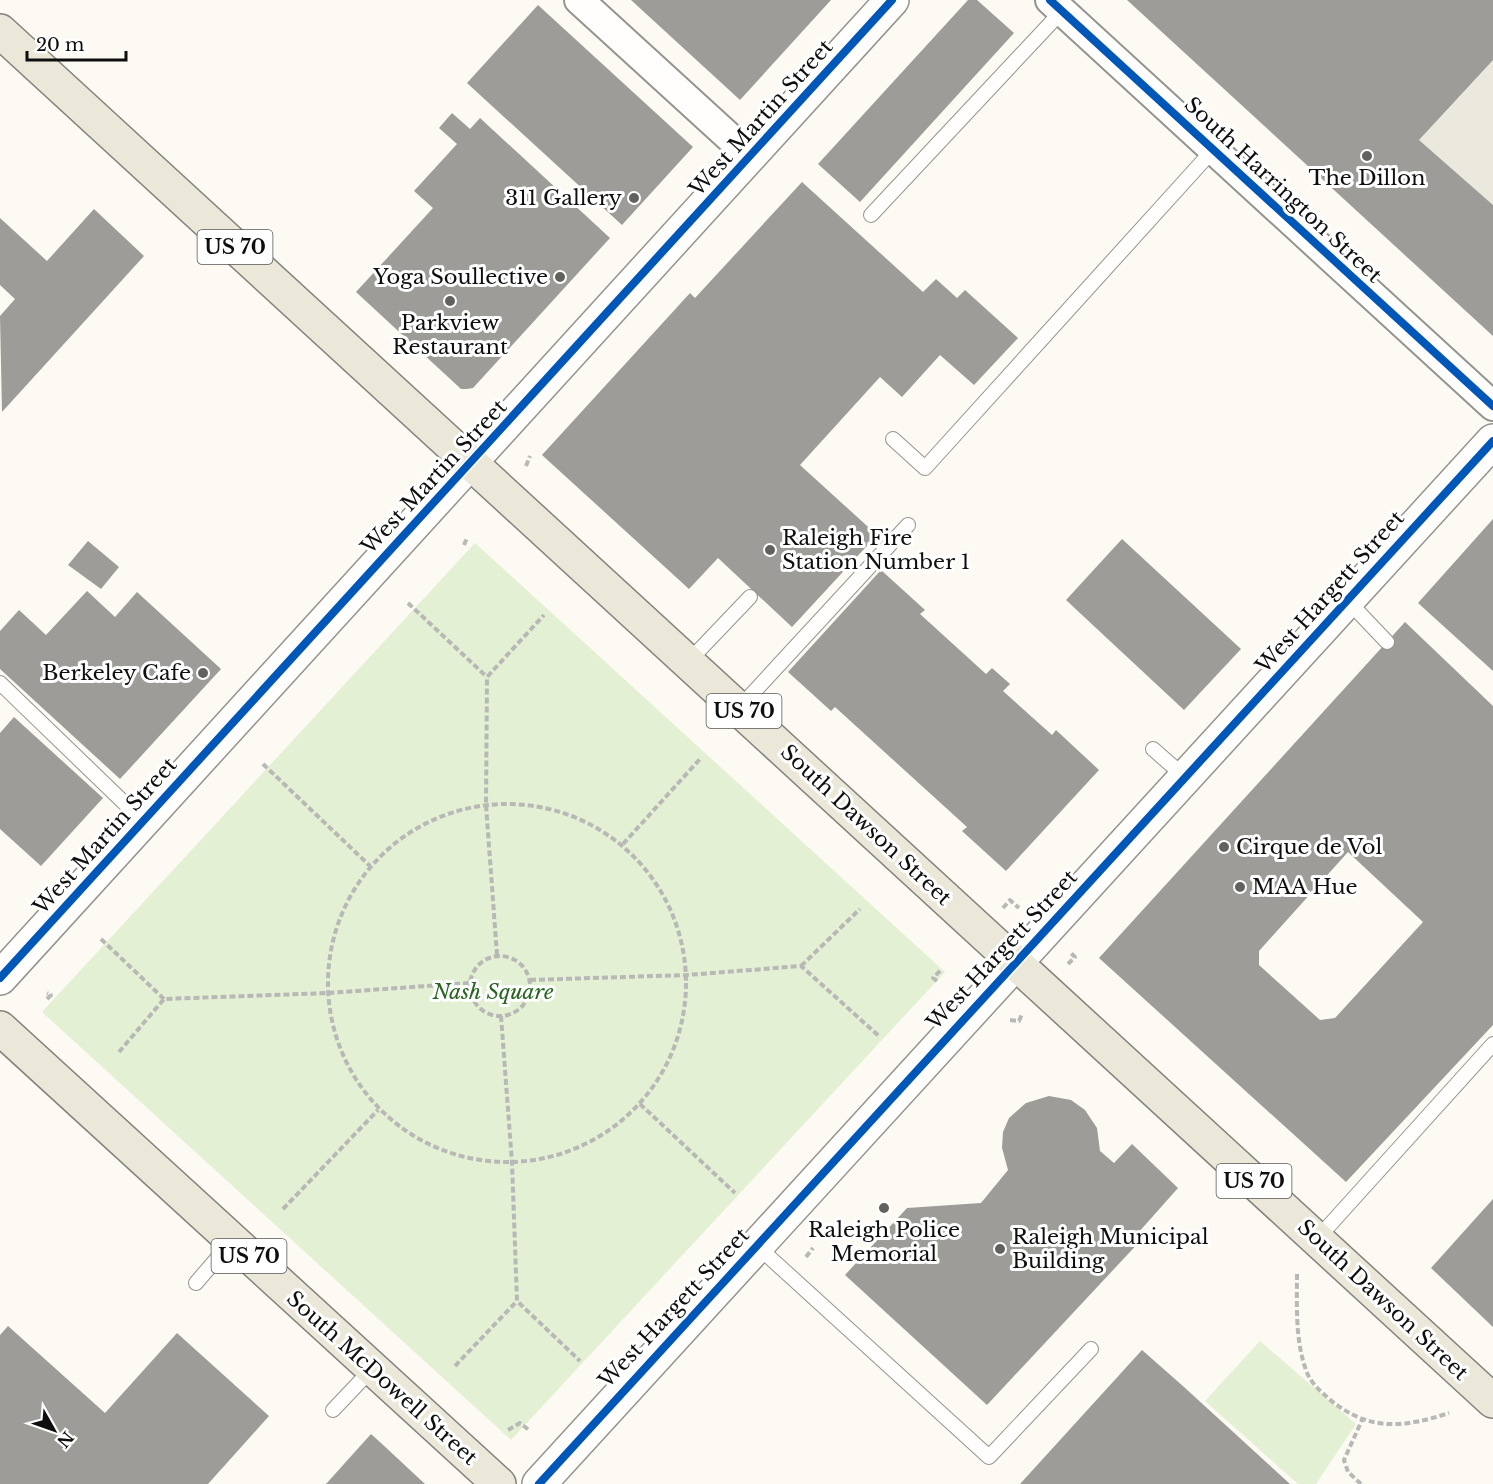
<svg xmlns="http://www.w3.org/2000/svg" width="1493" height="1484" font-family="'Libre Baskerville',serif">
	<rect width="100%" height="100%" fill="#fcfaf2"/>
	<g fill="#e3f0d3">
		<path d="M 475,543 L 945,972 L 511,1440 L 42,1012 Z"/>
		<path d="M 1260,1341 L 1356,1424 L 1316,1484 L 1298,1484 L 1205,1401 Z"/>
	</g>
	<path fill="#ebe9de" d="M 1492,59 L 1493,60 L 1493,205 L 1419,140 Z"/>
	<g fill="#9e9c98" fill-rule="evenodd">
		<path d="M 631,0 L 831,0 L 740,100 Z"/>
		<path d="M 968,0 L 977,0 L 1014,33 L 860,202 L 818,164 Z"/>
		<path d="M 1127,0 L 1493,0 L 1493,60 L 1419,140 L 1493,205 L 1493,336 Z"/>
		<path d="M 538,5 L 693,147 L 622,225 L 467,83 Z"/>
		<path d="M 452,113 L 470,129 L 480,118 L 610,238 L 473,388 L 467,389 L 461,389 L 356,292 L 433,208 L 414,191 L 457,144 L 439,128 Z"/>
		<path d="M 802,182 L 923,292 L 936,279 L 957,298 L 965,290 L 1018,338 L 974,385 L 940,355 L 902,397 L 880,377 L 800,465 L 877,535 L 792,627 L 718,558 L 689,589 L 542,455 L 690,293 L 695,298 Z"/>
		<path d="M 94,209 L 144,256 L 2,412 L 0,316 L 15,299 L 0,285 L 0,218 L 47,261 Z"/>
		<path d="M 1493,519 L 1493,671 L 1418,603 Z"/>
		<path d="M 1122,539 L 1241,649 L 1184,710 L 1066,600 Z"/>
		<path d="M 88,541 L 119,567 L 101,589 L 68,565 Z"/>
		<path d="M 881,570 L 925,610 L 920,614 L 986,674 L 992,668 L 1010,684 L 1003,691 L 1052,735 L 1056,730 L 1099,770 L 1006,871 L 962,831 L 967,827 L 835,707 L 831,711 L 788,672 Z"/>
		<path d="M 87,591 L 115,617 L 137,592 L 221,669 L 120,779 L 0,669 L 0,631 L 19,610 L 46,635 Z"/>
		<path d="M 1405,622 L 1493,706 L 1493,1025 L 1346,1182 L 1099,958 ZM 1348,852 L 1423,922 L 1335,1018 L 1320,1020 L 1259,965 L 1259,951 Z"/>
		<path d="M 14,717 L 103,798 L 41,866 L 0,829 L 0,733 Z"/>
		<path d="M 1049,1096 L 1071,1100 L 1085,1110 L 1097,1128 L 1100,1151 L 1114,1163 L 1132,1144 L 1178,1188 L 1138,1233 L 1143,1238 L 987,1405 L 845,1275 L 907,1208 L 981,1203 L 1008,1170 L 1002,1148 L 1003,1132 L 1009,1118 L 1026,1103 Z"/>
		<path d="M 1493,1199 L 1493,1327 L 1431,1268 Z"/>
		<path d="M 8,1326 L 105,1413 L 177,1333 L 269,1416 L 208,1484 L 0,1484 L 0,1335 Z"/>
		<path d="M 1142,1350 L 1184,1387 L 1290,1484 L 1020,1484 Z"/>
		<path d="M 371,1434 L 381,1443 L 425,1484 L 326,1484 Z"/>
	</g>
	<g fill="none" stroke-linecap="round" stroke-linejoin="round">
		<defs>
			<g id="service">
				<path d="M 871,215 L 1062,11"/>
				<path d="M 893,439 L 925,468 L 1213,150"/>
				<path d="M 1347,600 L 1387,642"/>
				<path d="M 688,662 L 750,597"/>
				<path d="M 0,683 L 143,821"/>
				<path d="M 740,707 L 908,525"/>
				<path d="M 1153,749 L 1185,777"/>
				<path d="M 1317,1239 L 1493,1044"/>
				<path d="M 756,1245 L 989,1457 L 1091,1349"/>
				<path d="M 196,1283 L 232,1241"/>
				<path d="M 333,1410 L 372,1369"/>
			</g>
			<g id="minor">
				<path d="M 579,0 L 751,157"/>
				<path d="M 1050,0 L 1493,406"/>
			</g>
			<g id="tertiary">
				<path d="M 0,978 L 892,0"/>
				<path d="M 539,1484 L 1493,441"/>
			</g>
			<g id="primary">
				<path d="M 0,31 L 1493,1401"/>
				<path d="M 0,1028 L 499,1484"/>
			</g>
		</defs>
		<use href="#service" stroke="#959491" stroke-width="16"/>
		<use href="#minor" stroke="#959491" stroke-width="32"/>
		<use href="#tertiary" stroke="#959491" stroke-width="36"/>
		<use href="#primary" stroke="#82827e" stroke-width="36"/>
		<g stroke="#b8b8b6" stroke-width="4" stroke-dasharray="6 3" stroke-linecap="butt">
			<path d="M 526,466 L 530,456"/>
			<path d="M 464,545 L 467,538"/>
			<path d="M 408,603 L 487,677"/>
			<path d="M 263,764 L 370,866"/>
			<circle cx="507" cy="983" r="179"/>
			<path d="M 623,844 L 700,759"/>
			<path d="M 1003,908 L 1010,900 L 1019,908"/>
			<path d="M 101,939 L 164,999"/>
			<path d="M 497,955 L 486,805 L 487,677 L 544,615"/>
			<circle cx="500" cy="986" r="30"/>
			<path d="M 1068,964 L 1075,957 L 1071,953"/>
			<path d="M 801,966 L 860,909"/>
			<path d="M 530,980 L 687,975 L 801,966 L 879,1036"/>
			<path d="M 937,981 L 933,978 L 942,969"/>
			<path d="M 47,999 L 51,995 L 47,993"/>
			<path d="M 501,1016 L 512,1163 L 517,1301 L 580,1361"/>
			<path d="M 1010,1020 L 1019,1021 L 1022,1014"/>
			<path d="M 119,1052 L 164,999 L 328,993 L 469,983"/>
			<path d="M 640,1104 L 735,1193"/>
			<path d="M 283,1209 L 378,1110"/>
			<path d="M 806,1257 L 813,1248"/>
			<path d="M 1297,1274 C 1297,1305 1295,1340 1306,1370 C 1310,1382 1319,1390 1328,1398 C 1368,1432 1403,1428 1449,1413"/>
			<path d="M 455,1366 L 517,1301"/>
			<path d="M 508,1430 L 520,1423 L 529,1430"/>
			<path d="M 1361,1484 L 1348,1472 L 1344,1460 L 1362,1420"/>
		</g>
		<use href="#service" stroke="#fffefd" stroke-width="14"/>
		<use href="#minor" stroke="#fffefd" stroke-width="28"/>
		<use href="#tertiary" stroke="#fffefd" stroke-width="33"/>
		<use href="#primary" stroke="#ece8d9" stroke-width="33"/>
		<defs>
			<g id="cycleway">
				<path d="M 1050,0 L 1493,406"/>
				<path d="M 0,978 L 892,0"/>
				<path d="M 539,1484 L 1493,441"/>
			</g>
		</defs>
		<use href="#cycleway" stroke="#fff" stroke-width="11"/>
		<use href="#cycleway" stroke="#0057b8" stroke-width="8"/>
	</g>
	<g fill="#61615e" stroke="#fff" stroke-width="2">
		<circle cx="1367" cy="156" r="6"/>
		<circle cx="634" cy="198" r="6"/>
		<circle cx="560" cy="277" r="6"/>
		<circle cx="450" cy="301" r="6"/>
		<circle cx="770" cy="550" r="6"/>
		<circle cx="203" cy="673" r="6"/>
		<circle cx="1224" cy="847" r="6"/>
		<circle cx="1240" cy="887" r="6"/>
		<circle cx="884" cy="1208" r="6"/>
		<circle cx="1000" cy="1249" r="6"/>
	</g>
	<g text-anchor="middle" stroke-width="6" stroke-linejoin="round" paint-order="stroke">
		<g fill="#fff" stroke="#565656" stroke-width="1.5">
			<rect x="197.5" y="230" width="75" height="34" rx="4.5"/>
			<rect x="706.5" y="694" width="75" height="34" rx="4.5"/>
			<rect x="1216.5" y="1164" width="75" height="34" rx="4.5"/>
			<rect x="211.5" y="1239" width="75" height="34" rx="4.5"/>
		</g>
		<g font-size="20" font-weight="bold" fill="#0e0e0e">
			<text x="235" y="254">US 70</text>
			<text x="744" y="718">US 70</text>
			<text x="1254" y="1188">US 70</text>
			<text x="249" y="1263">US 70</text>
		</g>
		<g font-size="21" fill="#0e0e0e" stroke="#fff">
			<text transform="translate(761 118) rotate(-48)" y="7">West Martin Street</text>
			<text transform="translate(1283 190) rotate(43)" y="7">South Harrington Street</text>
			<text transform="translate(434 477) rotate(-47)" y="7">West Martin Street</text>
			<text transform="translate(1330 592) rotate(-48)" y="7">West Hargett Street</text>
			<text transform="translate(866 825) rotate(43)" y="7">South Dawson Street</text>
			<text transform="translate(105 836) rotate(-48)" y="7">West Martin Street</text>
			<text transform="translate(1002 950) rotate(-47)" y="7">West Hargett Street</text>
			<text transform="translate(1383 1300) rotate(43)" y="7">South Dawson Street</text>
			<text transform="translate(674 1308) rotate(-47)" y="7">West Hargett Street</text>
			<text transform="translate(382 1378) rotate(42)" y="7">South McDowell Street</text>
		</g>
		<g font-size="21" fill="#0e0e0e" stroke="#fff" text-anchor="start">
			<text x="1367" y="185" text-anchor="middle">The Dillon</text>
			<text x="622" y="205" text-anchor="end">311 Gallery</text>
			<text x="548" y="284" text-anchor="end">Yoga Soullective</text>
			<text x="450" y="330" text-anchor="middle">Parkview<tspan x="450" dy="24">Restaurant</tspan></text>
			<text x="782" y="545">Raleigh Fire<tspan x="782" dy="24">Station Number 1</tspan></text>
			<text x="191" y="680" text-anchor="end">Berkeley Cafe</text>
			<text x="1236" y="854">Cirque de Vol</text>
			<text x="1252" y="894">MAA Hue</text>
			<text x="884" y="1237" text-anchor="middle">Raleigh Police<tspan x="884" dy="24">Memorial</tspan></text>
			<text x="1012" y="1244">Raleigh Municipal<tspan x="1012" dy="24">Building</tspan></text>
		</g>
		<g font-size="21" font-style="italic" fill="#28641f" stroke="#fff">
			<text x="493" y="999">Nash Square</text>
		</g>
	</g>
	<g transform="translate(54 1430) rotate(130)" stroke="#ffffff" stroke-width="4.5" paint-order="stroke">
	<path d="M0-4.5L10 22L0 15L-10 22Z" fill="#0e0e0e"/>
	<text y="-9" font-size="16" font-weight="bold" text-anchor="middle" fill="#0e0e0e">N</text>
	</g>
	<path d="M27 51v9h99v-9" fill="none" stroke="#0e0e0e" stroke-width="3"/>
	<text x="36" y="51" font-size="18" fill="#0e0e0e" stroke="#ffffff" stroke-width="4.5" paint-order="stroke">20 m</text>
</svg>
